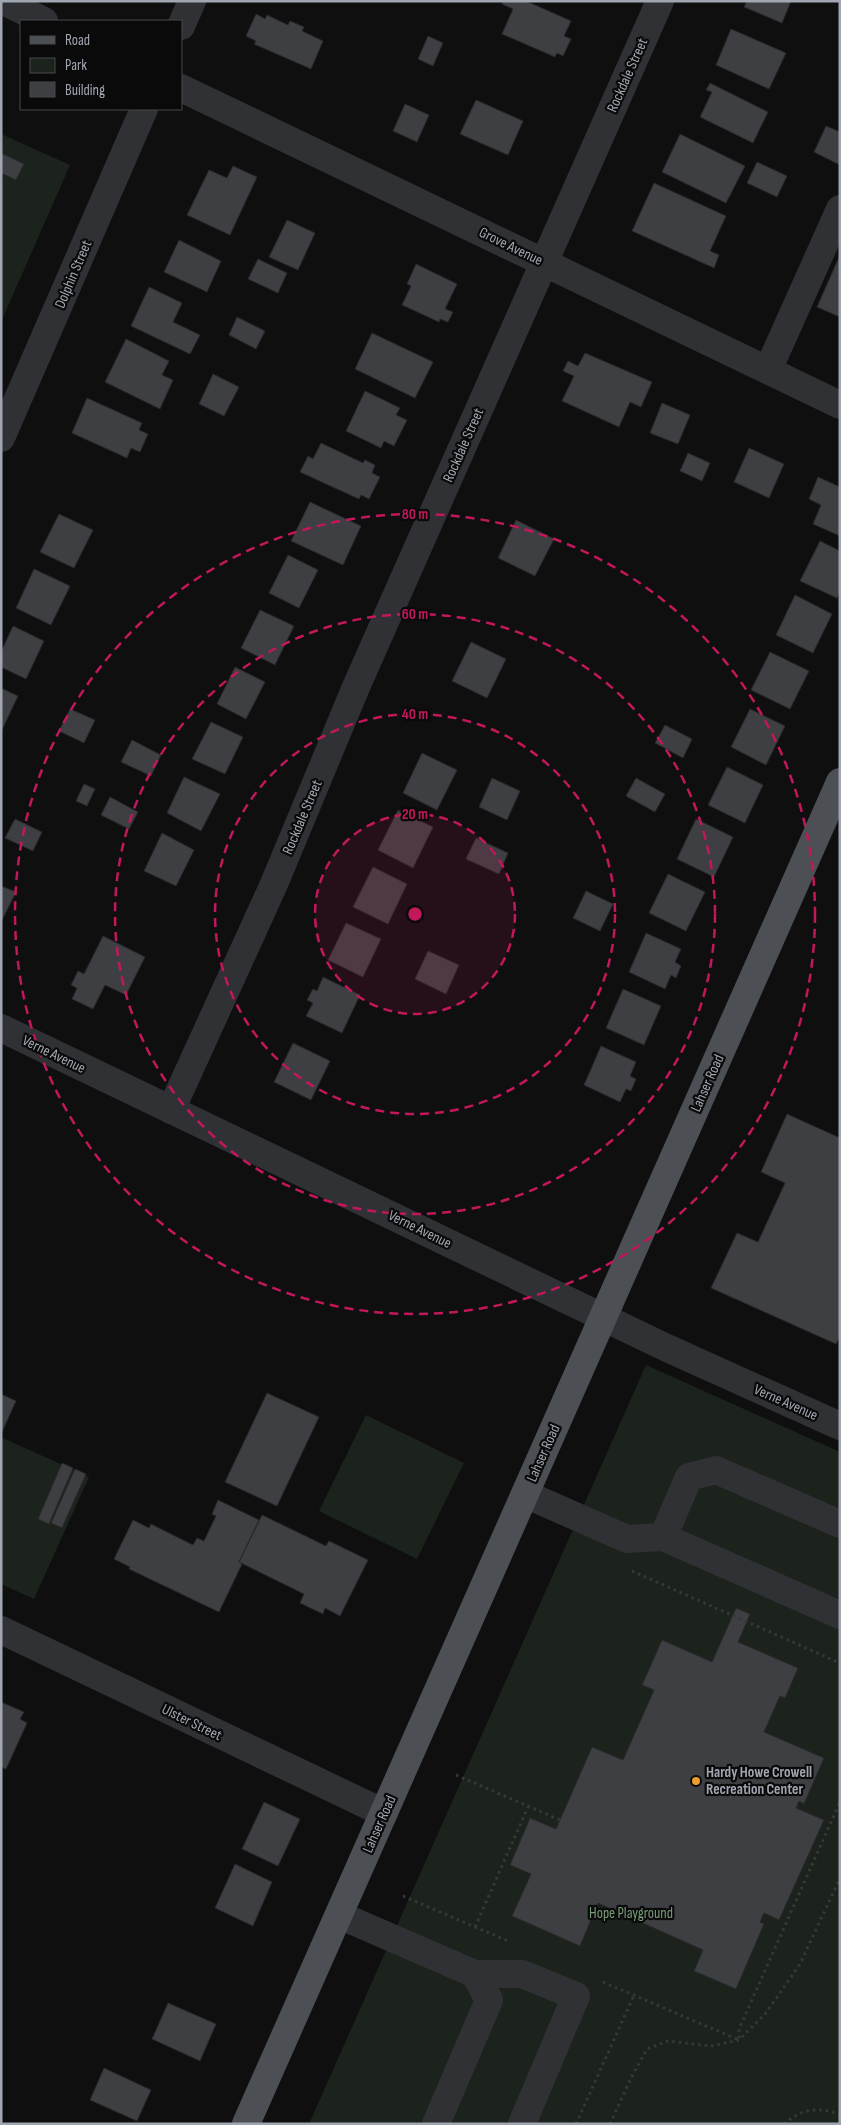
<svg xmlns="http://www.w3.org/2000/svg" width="841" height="2125" font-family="'Sofia Sans Condensed',sans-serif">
	<rect width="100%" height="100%" fill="#0f0f10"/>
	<g fill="#1c231c">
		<path d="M 1,134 L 70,165 L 1,322 Z"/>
		<path d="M 646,1365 L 840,1452 L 840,2124 L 309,2124 Z"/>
		<path d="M 366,1415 L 464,1463 L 417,1559 L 319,1511 Z"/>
		<path d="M 3,1438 L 89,1477 L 34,1599 L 1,1584 L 1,1443 Z"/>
	</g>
	<g fill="#3e3f43" stroke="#29292c">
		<path d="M 503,1 L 526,1 L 571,21 L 564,36 L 571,39 L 563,56 L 557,53 L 555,57 L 502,34 L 513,9 L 502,4 Z"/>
		<path d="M 747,1 L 791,1 L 782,23 L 744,7 Z"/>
		<path d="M 256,14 L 265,19 L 267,15 L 288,25 L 290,21 L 304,27 L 302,31 L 323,41 L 311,69 L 254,44 L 256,41 L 246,36 Z"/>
		<path d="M 731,29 L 786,53 L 769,89 L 716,65 Z"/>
		<path d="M 428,36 L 443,43 L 433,66 L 418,59 Z"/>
		<path d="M 710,83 L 768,112 L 753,143 L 700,117 L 712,92 L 706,90 Z"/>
		<path d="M 476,100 L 523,121 L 508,155 L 460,134 Z"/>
		<path d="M 405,104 L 429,115 L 417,142 L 393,131 Z"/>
		<path d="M 826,126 L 840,132 L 840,165 L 814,152 Z"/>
		<path d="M 680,134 L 745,166 L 726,203 L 662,172 Z"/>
		<path d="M 1,153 L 24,164 L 16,180 L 1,173 Z"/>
		<path d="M 757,162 L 787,176 L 777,197 L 747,183 Z"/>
		<path d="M 233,166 L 257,177 L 230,235 L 187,215 L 209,170 L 227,178 Z"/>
		<path d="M 654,183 L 726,216 L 710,251 L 719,255 L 714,268 L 632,231 Z"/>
		<path d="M 287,220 L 315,233 L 298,270 L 269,257 Z"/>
		<path d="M 179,240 L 221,261 L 207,292 L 164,272 Z"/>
		<path d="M 840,255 L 840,317 L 817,307 Z"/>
		<path d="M 258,259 L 287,273 L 278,293 L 248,279 Z"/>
		<path d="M 416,264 L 457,284 L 445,309 L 453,312 L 448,322 L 440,319 L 439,322 L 402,305 L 411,286 L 407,284 Z"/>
		<path d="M 149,287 L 182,303 L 173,322 L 200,335 L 190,354 L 131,326 Z"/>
		<path d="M 237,317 L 265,331 L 256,349 L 229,335 Z"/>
		<path d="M 372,333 L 433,362 L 415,398 L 355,369 Z"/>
		<path d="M 126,339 L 169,361 L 162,375 L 173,380 L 160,409 L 105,382 Z"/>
		<path d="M 585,353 L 652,382 L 641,407 L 630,402 L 619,427 L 562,401 L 574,376 L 563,371 L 568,361 L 578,366 Z"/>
		<path d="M 213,374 L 239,387 L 224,416 L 199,404 Z"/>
		<path d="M 365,391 L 400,408 L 396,415 L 407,420 L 394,446 L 384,441 L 381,448 L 346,431 Z"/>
		<path d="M 87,398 L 142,423 L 139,430 L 148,434 L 140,452 L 131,448 L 127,458 L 72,433 Z"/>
		<path d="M 662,403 L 690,415 L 678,444 L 650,433 Z"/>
		<path d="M 321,443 L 363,463 L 365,460 L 375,465 L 372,473 L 380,477 L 369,499 L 361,495 L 359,499 L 300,472 L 308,456 L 313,459 Z"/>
		<path d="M 749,448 L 784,464 L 769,498 L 734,482 Z"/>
		<path d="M 688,453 L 710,463 L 702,481 L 680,471 Z"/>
		<path d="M 818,477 L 840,487 L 840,536 L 813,524 L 821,505 L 809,499 Z"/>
		<path d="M 310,502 L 361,526 L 343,565 L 291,541 Z"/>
		<path d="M 59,514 L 93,530 L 74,568 L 40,552 Z"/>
		<path d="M 516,520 L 554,539 L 535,576 L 498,558 Z"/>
		<path d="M 820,541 L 840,551 L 840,592 L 837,598 L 800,581 Z"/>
		<path d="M 288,555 L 318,570 L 299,608 L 269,593 Z"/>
		<path d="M 34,569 L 70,586 L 51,625 L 16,608 Z"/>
		<path d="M 795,595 L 832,614 L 813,653 L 776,635 Z"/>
		<path d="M 260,610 L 294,626 L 275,665 L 241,648 Z"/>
		<path d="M 13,626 L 44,641 L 26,679 L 1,667 L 1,652 Z"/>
		<path d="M 471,642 L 506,659 L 487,698 L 452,681 Z"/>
		<path d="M 770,652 L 809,671 L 790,709 L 751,690 Z"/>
		<path d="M 235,667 L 265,682 L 246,719 L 217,704 Z"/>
		<path d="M 1,688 L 18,696 L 1,732 Z"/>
		<path d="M 70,709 L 95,720 L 84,743 L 59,731 Z"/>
		<path d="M 750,709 L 785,726 L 766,765 L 731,747 Z"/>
		<path d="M 211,722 L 243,737 L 225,774 L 192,759 Z"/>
		<path d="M 665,725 L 692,739 L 683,758 L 655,743 Z"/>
		<path d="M 132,740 L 161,755 L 151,776 L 121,762 Z"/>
		<path d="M 422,753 L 457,770 L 437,810 L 403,793 Z"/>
		<path d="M 727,767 L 763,785 L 745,823 L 708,805 Z"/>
		<path d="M 184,777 L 220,794 L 201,831 L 167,813 Z"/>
		<path d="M 492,778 L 520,791 L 507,820 L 479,807 Z"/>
		<path d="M 636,778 L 665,794 L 655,812 L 626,796 Z"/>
		<path d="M 84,784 L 95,789 L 87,806 L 76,801 Z"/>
		<path d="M 110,797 L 138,812 L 129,829 L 101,815 Z"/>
		<path d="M 398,810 L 433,827 L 413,868 L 378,850 Z"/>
		<path d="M 15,819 L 42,832 L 33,851 L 5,838 Z"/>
		<path d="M 696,819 L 733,837 L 714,877 L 677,859 Z"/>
		<path d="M 162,833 L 194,850 L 176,886 L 144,871 Z"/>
		<path d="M 476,838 L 508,853 L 499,874 L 466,859 Z"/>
		<path d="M 373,867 L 407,884 L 388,924 L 353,907 Z"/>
		<path d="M 668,874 L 705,892 L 686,931 L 649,913 Z"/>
		<path d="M 1,886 L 16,892 L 1,922 Z"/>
		<path d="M 586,891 L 613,904 L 600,931 L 573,918 Z"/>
		<path d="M 346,923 L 381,939 L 363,977 L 328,960 Z"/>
		<path d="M 646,933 L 681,949 L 675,962 L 681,966 L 676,978 L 671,975 L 665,989 L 629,972 Z"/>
		<path d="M 103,936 L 145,957 L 126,995 L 105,985 L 93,1009 L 72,999 L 77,988 L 71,985 L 78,971 L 84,974 Z"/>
		<path d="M 428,951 L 459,965 L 446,994 L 415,979 Z"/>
		<path d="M 323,977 L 360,995 L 342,1033 L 306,1016 L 313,1003 L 307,1000 L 313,989 L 317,991 Z"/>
		<path d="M 623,989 L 661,1006 L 644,1045 L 606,1028 Z"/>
		<path d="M 293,1043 L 330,1061 L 311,1100 L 274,1082 Z"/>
		<path d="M 601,1046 L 636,1062 L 630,1076 L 636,1079 L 631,1091 L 626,1089 L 620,1102 L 584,1085 Z"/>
		<path d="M 787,1114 L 840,1138 L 840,1336 L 836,1344 L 711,1288 L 737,1233 L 758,1242 L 785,1183 L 761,1172 Z"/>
		<path d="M 267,1393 L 319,1417 L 277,1506 L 225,1482 Z"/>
		<path d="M 1,1394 L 16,1401 L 1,1434 Z"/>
		<path d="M 62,1463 L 73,1468 L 49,1524 L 38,1519 Z"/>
		<path d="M 75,1469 L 86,1474 L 62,1528 L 51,1523 Z"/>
		<path d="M 218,1500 L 259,1520 L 239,1562 L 242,1564 L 219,1612 L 129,1569 L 130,1567 L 114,1559 L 133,1520 L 149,1528 L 151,1524 L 193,1545 L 197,1538 L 204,1541 L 216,1516 L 212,1514 Z"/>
		<path d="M 262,1515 L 326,1546 L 329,1541 L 368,1560 L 340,1616 L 325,1608 L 323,1614 L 300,1603 L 304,1594 L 239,1562 Z"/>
		<path d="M 736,1608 L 750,1614 L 738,1642 L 798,1668 L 785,1698 L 780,1696 L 764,1732 L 824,1758 L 804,1804 L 799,1801 L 796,1808 L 824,1820 L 779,1920 L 764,1913 L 760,1922 L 764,1924 L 736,1989 L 694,1971 L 703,1950 L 598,1903 L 580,1946 L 512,1916 L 531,1874 L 510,1865 L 530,1818 L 556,1829 L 592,1747 L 623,1760 L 654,1690 L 642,1685 L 662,1640 L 712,1662 Z"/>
		<path d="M 1,1702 L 24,1712 L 20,1719 L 27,1723 L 6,1769 L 1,1767 Z"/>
		<path d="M 264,1802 L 300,1819 L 278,1866 L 242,1849 Z"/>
		<path d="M 235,1864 L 272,1882 L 253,1926 L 215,1908 Z"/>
		<path d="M 168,2003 L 216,2024 L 200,2061 L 152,2039 Z"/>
		<path d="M 104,2068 L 151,2090 L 137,2121 L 90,2100 Z"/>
	</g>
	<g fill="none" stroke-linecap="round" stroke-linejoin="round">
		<g stroke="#36383c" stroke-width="3" stroke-dasharray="2.5 4" stroke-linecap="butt">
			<path d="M 632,1571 L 840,1663"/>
			<path d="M 456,1775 L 560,1820"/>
			<path d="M 403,1896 L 510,1942"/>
			<path d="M 475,1927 L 528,1807"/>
			<path d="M 603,1982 L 739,2040 L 739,2029 L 840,1802"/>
			<path d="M 576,2124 L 634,1995"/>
			<path d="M 610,2124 L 631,2078 L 647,2049 L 668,2041 L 711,2046 L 739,2040 L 766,2013 L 800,1964 L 840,1878"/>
			<path d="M 784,2124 C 803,2108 817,2107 840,2114"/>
		</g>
		<g stroke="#303135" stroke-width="28">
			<path d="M 3,1 L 44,21"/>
			<path d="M 181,26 L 192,1"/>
			<path d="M 181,88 L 840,405"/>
			<path d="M 768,370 L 840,209"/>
			<path d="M 1,438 L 144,109"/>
			<path d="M 1,1028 L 667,1348 L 840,1426"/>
			<path d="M 171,1110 L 274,884 L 356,687 L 660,1"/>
			<path d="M 525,1494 L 627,1539 L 663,1537 L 840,1615"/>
			<path d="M 663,1537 L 689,1477 L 716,1470 L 840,1524"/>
			<path d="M 1,1630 L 384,1813"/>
			<path d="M 339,1915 L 475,1974 L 522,1974 L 576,1996 L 522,2124"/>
			<path d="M 436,2124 L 489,2000 L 475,1974"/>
		</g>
		<path stroke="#4c4f54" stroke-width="28" d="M 246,2124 L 840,782"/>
	</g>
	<circle cx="415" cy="914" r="100" fill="#c2185b" fill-opacity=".12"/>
	<g fill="none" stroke="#c2185b" stroke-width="2.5" stroke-dasharray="9 6">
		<circle cx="415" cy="914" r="100"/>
		<circle cx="415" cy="914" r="200"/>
		<circle cx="415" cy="914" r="300"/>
		<circle cx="415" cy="914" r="400"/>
	</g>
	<circle fill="#ec9d2c" stroke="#0a0a0b" stroke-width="2" cx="696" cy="1781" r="5"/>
	<g text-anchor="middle" stroke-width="4.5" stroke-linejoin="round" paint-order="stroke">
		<g font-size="15" fill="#a1a7b1" stroke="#0a0a0b">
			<text transform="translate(627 75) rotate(-66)" y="5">Rockdale Street</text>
			<text transform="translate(511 246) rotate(26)" y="5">Grove Avenue</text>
			<text transform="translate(73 274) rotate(-67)" y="5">Dolphin Street</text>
			<text transform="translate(463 445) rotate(-66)" y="5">Rockdale Street</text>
			<text transform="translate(302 817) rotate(-67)" y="5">Rockdale Street</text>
			<text transform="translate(54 1054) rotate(26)" y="5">Verne Avenue</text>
			<text transform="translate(707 1083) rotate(-66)" y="5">Lahser Road</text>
			<text transform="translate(420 1229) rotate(26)" y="5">Verne Avenue</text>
			<text transform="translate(786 1402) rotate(24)" y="5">Verne Avenue</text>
			<text transform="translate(543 1453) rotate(-66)" y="5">Lahser Road</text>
			<text transform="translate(192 1722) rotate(26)" y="5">Ulster Street</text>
			<text transform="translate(379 1824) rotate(-66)" y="5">Lahser Road</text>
		</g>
		<g font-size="15" font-weight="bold" fill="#a1a7b1" stroke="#0a0a0b" text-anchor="start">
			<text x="706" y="1777">Hardy Howe Crowell<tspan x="706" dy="17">Recreation Center</tspan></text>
		</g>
		<g font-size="15" fill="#789c78" stroke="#0a0a0b">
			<text x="631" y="1918">Hope Playground</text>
		</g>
	</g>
	<circle cx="415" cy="914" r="8" fill="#c2185b" stroke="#0a0a0b" stroke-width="2.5"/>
	<g font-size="15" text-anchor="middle" font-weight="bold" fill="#c2185b" stroke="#0a0a0b" stroke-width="4.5" stroke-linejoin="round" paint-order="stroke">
		<text x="415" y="519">80 m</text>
		<text x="415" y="619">60 m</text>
		<text x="415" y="719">40 m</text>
		<text x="415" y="819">20 m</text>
	</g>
	<rect width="841" height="2125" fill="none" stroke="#a1a7b1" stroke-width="5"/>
	<rect x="20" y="20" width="162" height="90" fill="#0a0a0b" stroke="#46494d"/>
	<rect x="30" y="36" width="25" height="8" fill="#4c4f54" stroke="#46494d"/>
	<text x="65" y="45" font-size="15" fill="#a1a7b1">Road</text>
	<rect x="30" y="58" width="25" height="15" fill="#1c231c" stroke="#46494d"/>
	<text x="65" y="70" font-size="15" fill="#a1a7b1">Park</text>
	<rect x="30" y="82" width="25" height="15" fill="#3e3f43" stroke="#46494d"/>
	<text x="65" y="95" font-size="15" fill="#a1a7b1">Building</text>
</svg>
